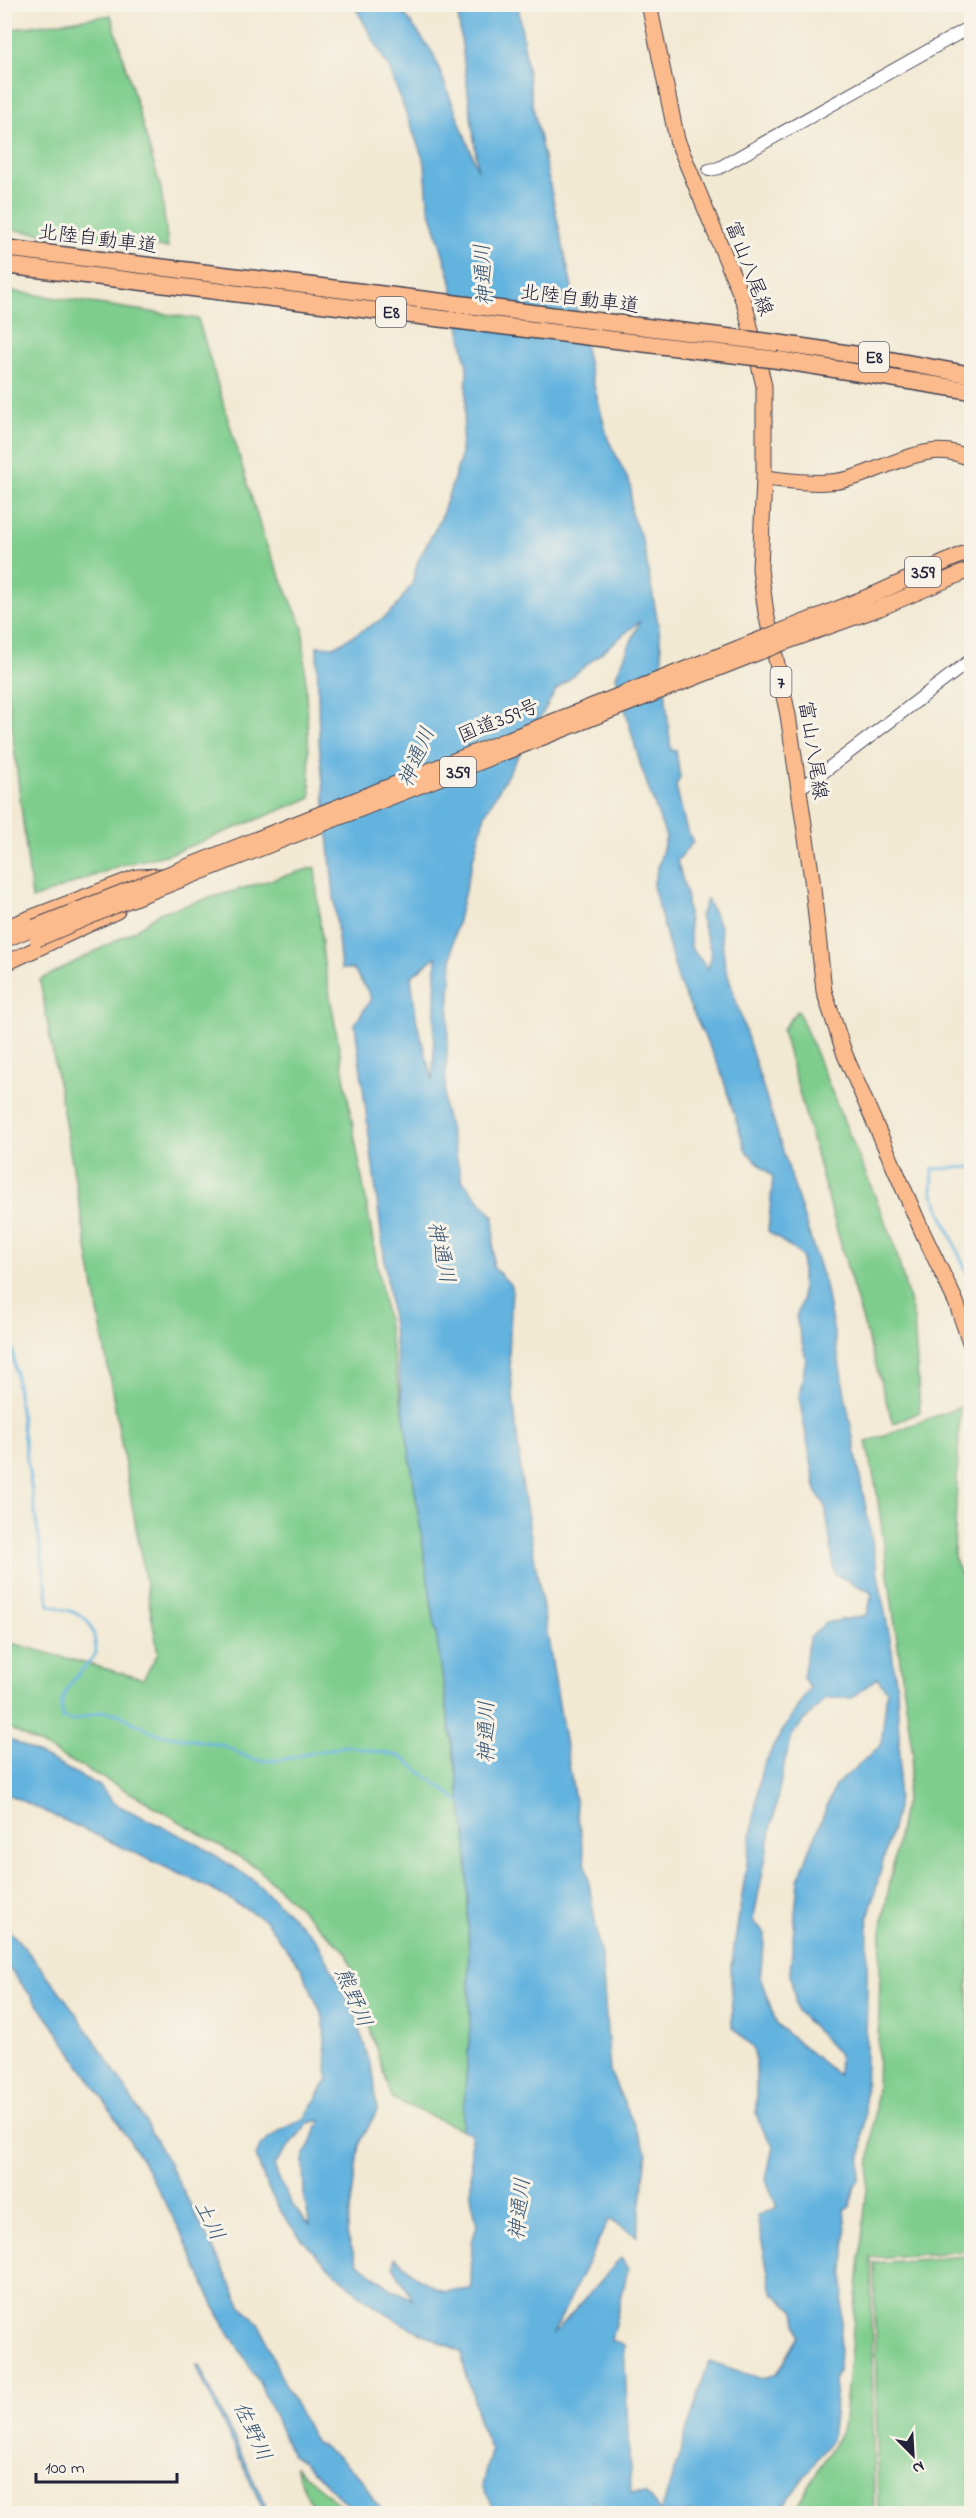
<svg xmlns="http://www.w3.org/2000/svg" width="976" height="2518" font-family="'Indie Flower','Klee One',sans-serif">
	<rect width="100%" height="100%" fill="#f7f3e8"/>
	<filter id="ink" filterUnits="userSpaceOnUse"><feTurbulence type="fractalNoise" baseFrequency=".0167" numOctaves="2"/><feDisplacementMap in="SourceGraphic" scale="12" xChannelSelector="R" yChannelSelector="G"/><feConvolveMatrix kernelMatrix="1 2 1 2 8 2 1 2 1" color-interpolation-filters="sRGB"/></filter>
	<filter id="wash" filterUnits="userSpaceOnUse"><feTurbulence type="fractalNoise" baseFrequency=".008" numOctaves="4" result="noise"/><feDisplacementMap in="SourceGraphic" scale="24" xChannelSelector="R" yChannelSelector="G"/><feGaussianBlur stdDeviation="1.35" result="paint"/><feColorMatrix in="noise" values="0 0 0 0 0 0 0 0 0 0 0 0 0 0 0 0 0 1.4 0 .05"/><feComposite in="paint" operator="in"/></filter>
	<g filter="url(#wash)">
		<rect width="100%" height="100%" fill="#f2e9d3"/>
		<g fill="#7ecd8d" stroke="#507864" stroke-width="1.5">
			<path d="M 111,15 L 161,189 L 168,248 L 5,229 L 5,30 Z"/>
			<path d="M 4,290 L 198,319 L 264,539 L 303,628 L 311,798 L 170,854 L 122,865 L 32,899 L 4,662 Z"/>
			<path d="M 315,867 L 323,956 L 405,1423 L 467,1843 L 470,2030 L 462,2130 L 391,2098 L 347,1953 L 256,1867 L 142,1799 L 5,1726 L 4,1641 L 143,1679 L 158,1653 L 40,980 L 136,930 L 159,913 Z"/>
			<path d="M 798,1010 L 893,1240 L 914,1319 L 920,1412 L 893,1424 L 847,1267 L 782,1030 Z"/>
			<path d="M 960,1407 L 954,1556 L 972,1603 L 972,1957 L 968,1978 L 969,2045 L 966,2088 L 972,2186 L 971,2251 L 871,2258 L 874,2513 L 793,2513 L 843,2428 L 877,2088 L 881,1931 L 913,1756 L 876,1487 L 866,1442 Z"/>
			<path d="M 965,2256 L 972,2311 L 971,2513 L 878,2513 L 874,2263 Z"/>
			<path d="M 294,2466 L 350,2513 L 315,2513 Z"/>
		</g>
		<g fill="#64b3df" stroke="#436a8d" stroke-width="1.5" fill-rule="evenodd">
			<path d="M 354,5 L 398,5 L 433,53 L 478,170 L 458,15 L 455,5 L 518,5 L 532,102 L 589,367 L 608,439 L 631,486 L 631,514 L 643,542 L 659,629 L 671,750 L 676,751 L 680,777 L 676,786 L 686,828 L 693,842 L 677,861 L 686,891 L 691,948 L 708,969 L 711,951 L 700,916 L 707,899 L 720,926 L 725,966 L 825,1285 L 892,1651 L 897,1689 L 900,1761 L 897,1809 L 868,1918 L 865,2112 L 859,2181 L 855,2185 L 850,2207 L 844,2210 L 846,2233 L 839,2367 L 834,2382 L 836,2397 L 831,2440 L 778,2513 L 610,2513 L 591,2501 L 588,2513 L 497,2513 L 482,2486 L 491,2450 L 478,2420 L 475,2403 L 464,2367 L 462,2352 C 441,2342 420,2333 400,2322 C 374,2308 352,2289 331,2269 C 295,2235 269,2203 256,2155 L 262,2144 L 281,2130 L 305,2118 L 328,2079 L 323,2017 L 300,1966 L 264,1919 L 202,1884 L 5,1793 L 4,1736 L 100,1786 L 113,1803 L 196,1843 L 252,1879 L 316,1939 L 354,2011 L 374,2077 L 377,2110 L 359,2145 L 347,2234 L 357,2262 L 393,2290 L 413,2299 L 393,2266 L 395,2257 L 418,2278 L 444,2292 L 471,2289 L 472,2243 L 477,2225 L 471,2195 L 471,2133 L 462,2130 L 470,2030 L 467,1843 L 405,1423 L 355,1024 L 371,999 L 366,988 L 353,969 L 341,969 L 319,742 L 317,646 L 334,647 L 384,618 L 396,607 L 412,584 L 418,561 L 441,518 L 460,460 L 466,402 L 467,367 L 450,277 L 428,204 L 425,164 L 389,68 ZM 640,621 L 616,676 L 641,767 L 666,837 L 653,886 L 679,983 L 720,1069 L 746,1151 L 773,1177 L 768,1231 L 802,1256 L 802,1300 L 796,1317 L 806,1359 L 799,1397 L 817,1494 L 825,1504 L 835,1574 L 872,1593 L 867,1615 L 825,1623 L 809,1639 L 803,1678 L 810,1687 L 774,1745 L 761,1772 L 731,1967 L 732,2027 L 753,2048 L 756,2061 L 756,2112 L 760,2126 L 773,2146 L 766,2180 L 777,2207 L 757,2216 L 772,2292 L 795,2311 L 799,2336 L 777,2374 L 762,2379 L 709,2361 L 661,2512 L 645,2493 L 631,2492 L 624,2346 L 611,2340 L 628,2269 L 621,2258 L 552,2336 L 609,2219 L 637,2236 L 647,2153 L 610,2072 L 602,1962 L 522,1483 L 509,1355 L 512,1286 L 493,1267 L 494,1217 L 462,1180 L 444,1107 L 453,941 L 468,878 L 485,814 L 556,690 ZM 435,957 L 436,957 L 433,1081 L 417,1023 L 411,977 ZM 877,1678 L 887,1691 L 881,1745 L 835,1786 L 798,1880 L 790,1973 L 797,2011 L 839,2054 L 838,2075 L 777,2025 L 760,1977 L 765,1934 L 753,1921 L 785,1760 L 793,1733 L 826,1698 L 852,1698 ZM 321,2120 L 303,2159 L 304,2198 L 310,2225 C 292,2209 281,2187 274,2165 L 308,2123 Z"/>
			<path d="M 5,1926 C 107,2036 175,2172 241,2305 L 260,2325 L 279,2372 L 315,2442 L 337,2456 L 363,2480 L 374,2501 L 385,2513 L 357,2513 L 304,2463 L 292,2455 L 259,2382 L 219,2316 L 181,2232 L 140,2157 L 96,2088 L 43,2011 L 5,1963 Z"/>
			<path d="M 199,2365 L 269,2513 L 265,2513 L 196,2366 Z"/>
		</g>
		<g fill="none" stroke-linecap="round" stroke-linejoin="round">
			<g stroke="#64b3df" stroke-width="3">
				<path d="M 972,1167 L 933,1169 L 932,1191 L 972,1285"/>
				<path d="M 4,1279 L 22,1426 L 49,1605 C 83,1615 94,1614 96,1653 C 83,1673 54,1691 63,1718 L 72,1721 L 103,1711 L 119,1714 L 134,1723 L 159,1734 L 222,1745 L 249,1758 L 262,1761 L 280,1760 L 345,1746 L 400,1756 L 464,1805"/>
			</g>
		</g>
	</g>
	<g filter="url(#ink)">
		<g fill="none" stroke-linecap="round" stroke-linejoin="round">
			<defs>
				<g id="tertiary">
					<path d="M 709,170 L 719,168 L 972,26"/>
					<path d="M 799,788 L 817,777 L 972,659"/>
				</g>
				<path id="primary" d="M 649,4 L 677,140 L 745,305 L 764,386 L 764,478 L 760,569 L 766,613 L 788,715 L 812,879 L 824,991 L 845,1055 L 922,1231 L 956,1302 L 972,1348"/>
				<g id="trunk">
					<path d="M 764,478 C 785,480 808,484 829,482 C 876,480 925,432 972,460"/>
					<path d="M 875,594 L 972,550"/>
					<path d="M 880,608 L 972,569"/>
					<path d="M 4,928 L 137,877 L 161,876"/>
					<path d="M 4,940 L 35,927"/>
					<path d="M 4,964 L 117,911"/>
				</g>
				<g id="motorway">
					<path d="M 776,343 L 885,359 L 972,375"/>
					<path d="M 778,360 L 972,391"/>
				</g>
			</defs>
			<use href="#tertiary" stroke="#414052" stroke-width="14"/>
			<use href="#primary" stroke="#414052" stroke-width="17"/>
			<use href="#trunk" stroke="#414052" stroke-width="17"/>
			<use href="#motorway" stroke="#414052" stroke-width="19"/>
			<use href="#tertiary" stroke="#fff" stroke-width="12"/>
			<use href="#primary" stroke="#fbbb8c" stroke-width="15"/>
			<use href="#trunk" stroke="#fbbb8c" stroke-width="15"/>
			<use href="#motorway" stroke="#fbbb8c" stroke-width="16"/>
			<defs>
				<g id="trunk-bridge">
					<path d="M 35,927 L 875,594"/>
					<path d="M 37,939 L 114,906 L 780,644 L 880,608"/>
				</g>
				<g id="motorway-bridge">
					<path d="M 4,248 L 776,343"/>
					<path d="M 4,265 L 778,360"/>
				</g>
			</defs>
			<use href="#trunk-bridge" stroke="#414052" stroke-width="17" stroke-linecap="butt"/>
			<use href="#motorway-bridge" stroke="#414052" stroke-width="19" stroke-linecap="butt"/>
			<use href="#trunk-bridge" stroke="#fbbb8c" stroke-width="15"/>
			<use href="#motorway-bridge" stroke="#fbbb8c" stroke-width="16"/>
		</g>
	</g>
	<g text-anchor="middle" stroke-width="6" stroke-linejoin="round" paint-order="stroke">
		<g fill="#f7f3e8" stroke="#62616f" stroke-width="1.5">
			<rect x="376" y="297" width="30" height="30" rx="4.5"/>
			<rect x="859" y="342" width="30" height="30" rx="4.5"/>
			<rect x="905" y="557" width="36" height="30" rx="4.5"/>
			<rect x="770.5" y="667" width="21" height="30" rx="4.5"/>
			<rect x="440" y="757" width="36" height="30" rx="4.5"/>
		</g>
		<g font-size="18" font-weight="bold" fill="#22223b">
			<text x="391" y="318">E8</text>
			<text x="874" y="363">E8</text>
			<text x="923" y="578">359</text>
			<text x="781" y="688">7</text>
			<text x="458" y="778">359</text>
		</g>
		<g font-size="20" fill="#22223b" stroke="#f7f3e8">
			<text transform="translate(98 238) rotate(7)" y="7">北陸自動車道</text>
			<text transform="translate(750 268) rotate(69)" y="7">富山八尾線</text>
			<text transform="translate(580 298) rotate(7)" y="7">北陸自動車道</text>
			<text transform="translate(498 720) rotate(-22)" y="7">国道359号</text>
			<text transform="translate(814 750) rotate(81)" y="7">富山八尾線</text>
		</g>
		<g font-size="21" font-style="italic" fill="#395574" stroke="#f7f3e8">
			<text transform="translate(483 275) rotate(-93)" y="7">神通川</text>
			<text transform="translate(416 757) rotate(-67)" y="7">神通川</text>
			<text transform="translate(442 1252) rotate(78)" y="7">神通川</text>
			<text transform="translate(486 1732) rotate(-90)" y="7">神通川</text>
			<text transform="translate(354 1997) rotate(67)" y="7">熊野川</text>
			<text transform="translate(519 2209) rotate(-84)" y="7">神通川</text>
			<text transform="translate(210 2220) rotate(63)" y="7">土川</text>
			<text transform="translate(253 2431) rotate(65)" y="7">佐野川</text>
		</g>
	</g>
	<rect width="976" height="2518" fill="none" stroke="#f7f3e8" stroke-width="24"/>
	<g transform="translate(913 2455) rotate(156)" stroke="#f7f3e8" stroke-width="4.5" paint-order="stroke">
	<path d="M0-4.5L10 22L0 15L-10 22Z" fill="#22223b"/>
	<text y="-9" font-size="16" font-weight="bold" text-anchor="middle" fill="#22223b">N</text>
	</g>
	<path d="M36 2473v9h141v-9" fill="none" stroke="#22223b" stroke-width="3"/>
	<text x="45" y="2473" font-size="18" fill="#22223b" stroke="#f7f3e8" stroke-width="4.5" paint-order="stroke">100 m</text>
</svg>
